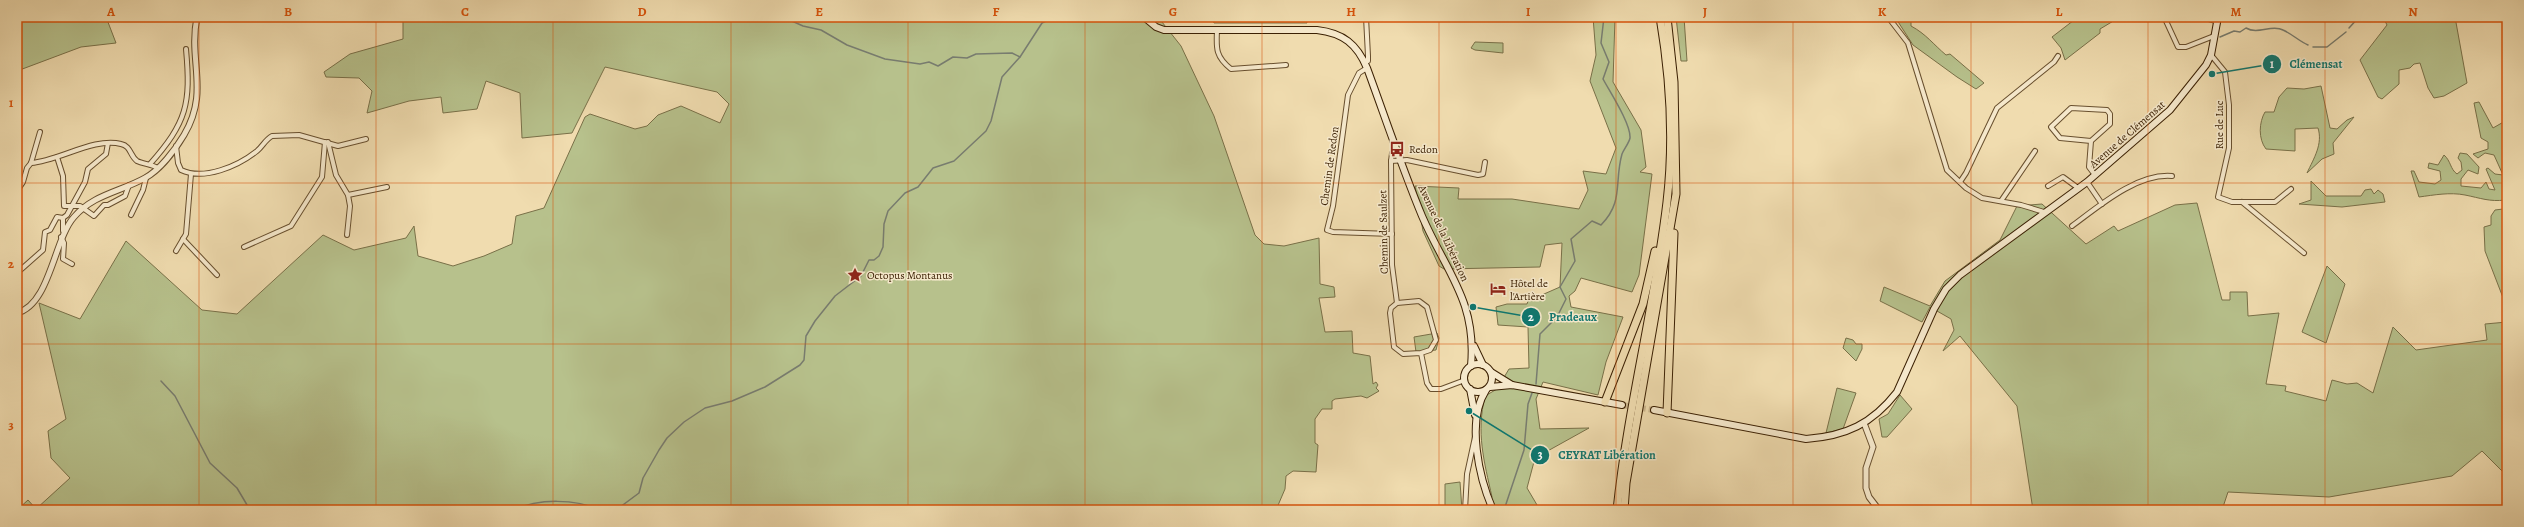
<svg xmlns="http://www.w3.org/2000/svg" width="2524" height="527" font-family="Alegreya,serif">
	<rect width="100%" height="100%" fill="#f0dcaf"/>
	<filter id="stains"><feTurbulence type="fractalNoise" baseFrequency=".005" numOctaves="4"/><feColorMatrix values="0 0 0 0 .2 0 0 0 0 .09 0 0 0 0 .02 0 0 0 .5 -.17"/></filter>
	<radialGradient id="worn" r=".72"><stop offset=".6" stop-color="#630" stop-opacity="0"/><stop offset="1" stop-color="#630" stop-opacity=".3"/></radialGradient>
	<g fill="#b7c18c" stroke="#797048">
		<path d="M 17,17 L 106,17 L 116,43 L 81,47 L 17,71 Z"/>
		<path d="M 403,17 L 1158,17 L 1181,46 L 1214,116 L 1255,235 L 1264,244 L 1284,246 L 1319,238 L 1320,284 L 1334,287 L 1335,297 L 1319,298 L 1325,332 L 1352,331 L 1353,353 L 1370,356 L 1373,384 L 1376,382 L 1378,385 L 1376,388 L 1379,391 L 1367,398 L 1361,396 L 1335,399 L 1332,401 L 1332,409 L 1322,409 L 1315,419 L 1315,443 L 1318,445 L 1316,472 L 1293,471 L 1286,476 L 1285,489 L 1276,510 L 17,510 L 28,500 L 36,509 L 70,478 L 51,458 L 48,431 L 66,419 L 39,303 L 80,319 L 126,241 L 202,310 L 237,314 L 323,235 L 354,250 L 406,238 L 414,226 L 418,256 L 453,266 L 484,256 L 512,244 L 516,216 L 544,208 L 585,117 L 590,114 L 635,129 L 647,126 L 658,115 L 681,106 L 720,123 L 729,104 L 717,92 L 605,67 L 572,133 L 522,138 L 520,93 L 486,81 L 477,109 L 443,113 L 441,97 L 409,101 L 367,113 L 372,91 L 359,78 L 326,77 L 324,72 L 350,54 L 403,39 Z"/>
		<path d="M 1211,17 L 1306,17 L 1307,23 L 1214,23 Z"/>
		<path d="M 1593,17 L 1615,17 L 1613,82 L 1641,130 L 1646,167 L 1640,172 L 1652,174 L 1639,275 L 1632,292 L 1581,278 L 1575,291 L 1569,296 L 1571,307 L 1623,317 L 1606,362 L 1598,395 L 1543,382 L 1536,399 L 1540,429 L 1589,428 L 1535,458 L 1527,488 L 1540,510 L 1483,510 L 1492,497 C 1484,461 1476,433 1485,396 L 1497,389 L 1509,369 L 1529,368 L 1528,327 L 1498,325 L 1496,307 L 1507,304 L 1527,304 L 1528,301 L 1560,287 L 1562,243 L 1545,245 L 1540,267 L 1444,269 L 1439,266 L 1423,231 L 1415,186 L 1459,188 L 1458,199 L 1512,199 L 1579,209 L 1588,190 L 1583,171 L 1606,174 L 1616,148 L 1590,81 L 1596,55 Z"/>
		<path d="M 1676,17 L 1684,17 L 1687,61 L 1681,61 Z"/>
		<path d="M 1895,17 L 1911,17 L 1911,26 C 1926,34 1933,44 1946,55 L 1950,54 L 1984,83 L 1976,89 L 1957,77 L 1913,45 Z"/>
		<path d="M 2078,17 L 2120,17 L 2100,29 L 2100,33 L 2065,60 L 2061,48 L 2052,37 Z"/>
		<path d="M 2383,17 L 2455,17 L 2467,83 L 2444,96 L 2434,98 L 2428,88 L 2420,63 L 2414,64 L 2410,68 L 2399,70 L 2399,84 L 2382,99 L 2378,97 L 2360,60 L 2387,25 Z"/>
		<path d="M 1475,42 L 1503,43 L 1503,53 L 1475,50 L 1471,48 Z"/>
		<path d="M 2321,86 L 2330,128 L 2337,129 L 2347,120 L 2354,117 L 2333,143 L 2334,154 L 2322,159 L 2307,173 C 2314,158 2323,144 2318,128 L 2295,129 L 2295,151 L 2266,149 C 2258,139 2259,122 2265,112 L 2274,112 L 2279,97 L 2287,88 L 2304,89 Z"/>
		<path d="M 2479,102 L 2493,128 L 2507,120 L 2507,308 L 2485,251 L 2484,227 L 2491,225 L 2491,216 L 2495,210 L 2503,209 L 2505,200 C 2490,202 2480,198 2465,195 C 2450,192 2434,195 2419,197 L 2411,171 L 2414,171 L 2419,182 L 2435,184 L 2441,180 L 2440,171 L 2428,168 L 2429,163 L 2438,165 L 2444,155 C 2451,161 2450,169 2457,174 L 2462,170 L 2461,162 L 2458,158 L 2460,153 L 2467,154 L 2479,167 L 2478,174 L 2468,170 L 2461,179 L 2461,186 L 2481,188 L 2486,182 L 2489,189 L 2495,190 L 2486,169 L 2488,168 L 2495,174 L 2503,175 L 2494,155 L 2485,153 L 2478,158 L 2473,154 L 2488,149 L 2488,142 L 2481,138 L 2474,103 Z"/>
		<path d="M 2311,181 L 2326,196 L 2361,196 L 2365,190 L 2371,189 L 2374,194 L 2378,190 L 2383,194 L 2385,202 L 2342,207 L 2299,204 L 2311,200 Z"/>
		<path d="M 2197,203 L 2222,300 L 2230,300 L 2230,292 L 2247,292 L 2248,316 L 2279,313 L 2266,384 L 2286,386 L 2285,391 L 2326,401 L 2332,380 L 2347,384 L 2357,383 L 2373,393 L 2393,327 L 2416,350 L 2487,340 L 2485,324 L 2507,322 L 2507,476 L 2482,451 L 2452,476 L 2329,497 L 2228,492 L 2222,510 L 2033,510 L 2017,406 L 1960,336 L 1943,351 L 1954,330 L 1951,319 L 1930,307 L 1922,322 L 1880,301 L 1884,287 L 1930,306 L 1945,281 L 2000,240 L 2017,206 L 2042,204 L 2086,244 L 2114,226 L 2118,231 L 2175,205 Z"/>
		<path d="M 2327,266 L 2345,284 L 2326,343 L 2302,332 Z"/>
		<path d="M 1437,333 L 1439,338 L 1436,350 L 1416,352 L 1414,337 Z"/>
		<path d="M 1846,338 L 1853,340 L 1856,344 L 1862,344 L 1862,349 L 1856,361 L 1843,348 Z"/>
		<path d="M 1837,388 L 1856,393 L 1843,429 L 1826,433 Z"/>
		<path d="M 1900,395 L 1912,409 L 1887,437 L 1882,437 L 1879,419 L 1888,414 Z"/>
		<path d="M 1460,482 L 1462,510 L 1445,510 L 1445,484 Z"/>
	</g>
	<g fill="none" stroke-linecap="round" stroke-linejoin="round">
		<g stroke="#787c6f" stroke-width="1.5">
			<path d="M 783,17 L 803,26 L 821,30 L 847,45 L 885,59 L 920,64 L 929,62 L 938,66 L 953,57 L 967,58 L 976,54 L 1012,53 L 1020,57"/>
			<path d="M 2349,28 L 2359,17"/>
			<path d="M 2220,37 L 2234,31 L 2240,32 L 2246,28 C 2258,35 2272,24 2283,30 C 2292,34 2299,41 2308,45"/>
			<path d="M 2313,47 L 2327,47 L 2346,32"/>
			<path d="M 161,381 L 175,396 L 210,463 L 237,488 L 250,510"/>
			<path d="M 1536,384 L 1540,334 L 1557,317 L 1566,299 L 1560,287 L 1575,261 L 1571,239 L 1592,221 L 1601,225 C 1624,202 1614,182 1622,154 C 1624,149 1629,143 1630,138 C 1631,124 1610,92 1603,79 L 1609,62 L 1601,43 L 1604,17"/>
			<path d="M 515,510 C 538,498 576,499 600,510"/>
			<path d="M 616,510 L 639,493 L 643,478 L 659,450 L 667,438 L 684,422 L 705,408 L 732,401 L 765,387 L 800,365 L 804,360 L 806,336 L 815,321 L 835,296 L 861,276 L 869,260 L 874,260 L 879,256 L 883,247 L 884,224 L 888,211 L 905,193 L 918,187 L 933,168 L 954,161 L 986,131 L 991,121 L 1002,77 L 1020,57 L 1042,23 L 1054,17"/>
			<path d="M 1504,510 L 1524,450 L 1528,404 L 1532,393"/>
		</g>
		<path stroke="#ccb68d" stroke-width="6" stroke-dasharray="6 3" stroke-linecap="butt" d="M 1622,405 L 1654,410"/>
		<defs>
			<g id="minor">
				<path d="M 1888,17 L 1908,43 L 1947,170 L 1966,188 L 1982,198 L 2021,205 L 2044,212"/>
				<path d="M 2171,17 L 2166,21 L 2178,47 L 2186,47 L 2214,36"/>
				<path d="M 2202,17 L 2216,21"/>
				<path d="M 1217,31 C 1216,49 1216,57 1231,69 L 1286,65"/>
				<path d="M 2211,55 L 2225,72 L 2229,105 L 2229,148 L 2218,197 L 2232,202 L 2275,202 L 2291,189"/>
				<path d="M 1365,62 L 1368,61 L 1368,56 L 1366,17"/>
				<path d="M 1367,68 L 1359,73 L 1348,95 L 1333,206 L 1327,230 L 1333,232 L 1392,234"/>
				<path d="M 2071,108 L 2107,110 L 2110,114 L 2110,124 L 2091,141 L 2060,138 L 2051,127 Z"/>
				<path d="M 2091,141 L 2089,167 L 2095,175"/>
				<path d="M 328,142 L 336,175 L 348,195 L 350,206 L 347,235"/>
				<path d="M 176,146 L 178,163 L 181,170 C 204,181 238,166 257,151 C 263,146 265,140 272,136 L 299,135 L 338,146 L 366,139"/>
				<path d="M 1397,149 L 1392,153 L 1391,161 L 1392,265 L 1397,303"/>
				<path d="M 57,157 L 63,176 L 64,206 L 80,206 L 94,216 L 104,205 L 108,205 L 125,196 L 129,185"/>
				<path d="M 1391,161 L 1407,160 L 1478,175 L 1483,174 L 1485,162"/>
				<path d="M 31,163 C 59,161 94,137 121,144 C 131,146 130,156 137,161 C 143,164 151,164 158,168"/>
				<path d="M 150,164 C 187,122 191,104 186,49"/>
				<path d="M 1960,182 L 1966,173 L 1997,108 L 2054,62 L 2058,56"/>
				<path d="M 2087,182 L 2102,204"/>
				<path d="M 2048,186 L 2063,177 L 2078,188"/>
				<path d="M 17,191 L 23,182 L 27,168 L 31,163 L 40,132"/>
				<path d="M 348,195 L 387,187"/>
				<path d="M 2001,201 L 2035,151"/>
				<path d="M 2242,202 L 2304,253"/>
				<path d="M 131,215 L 143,190 L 146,178"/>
				<path d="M 63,218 L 67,215 L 85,182 L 88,169 L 106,154 L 108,143"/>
				<path d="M 2072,226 C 2099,206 2137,173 2172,176"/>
				<path d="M 61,237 L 64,243 L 63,259 L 72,264"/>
				<path d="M 183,239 L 217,275"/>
				<path d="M 244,247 L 291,226 L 322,177 L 325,142"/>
				<path d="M 176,251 L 186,234 L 191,174"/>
				<path d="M 17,273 L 43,250 L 45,232 L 50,230 L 57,217 L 63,218 L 63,231"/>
				<path d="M 1421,353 L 1403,354 L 1394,347 L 1390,313 L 1391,308 L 1397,303 L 1419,301 L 1427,307 L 1436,340 L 1430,350 L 1421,353 L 1427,383 L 1431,389 L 1441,389 L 1465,380"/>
				<path d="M 1465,510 L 1467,474 L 1475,437"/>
			</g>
			<g id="tertiary">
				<path d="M 17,313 C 50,305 54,239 74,217 C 94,194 120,192 145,178 C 160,170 175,150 184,135 C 210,91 188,62 197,17"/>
				<path d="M 1864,423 L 1873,447 L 1866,468 L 1866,488 L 1869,497 L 1879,510"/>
			</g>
			<g id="secondary">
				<path d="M 1144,17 L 1156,27 L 1164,30 L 1317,30 C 1343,33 1357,44 1367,68 C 1385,117 1402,168 1422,216 C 1446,272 1477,301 1471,366"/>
				<path d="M 1474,346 L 1483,365"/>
				<circle cx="1478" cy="378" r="14"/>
				<path d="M 1491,372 L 1512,385"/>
				<path d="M 1490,387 L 1512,385 L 1622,405"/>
				<path d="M 1470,389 L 1475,415"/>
				<path d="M 1486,390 C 1466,421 1479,478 1493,510"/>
				<path d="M 1654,410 L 1806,439 C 1846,436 1872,424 1897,392 L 1934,309 L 1946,289 L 1960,275 L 2087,182 L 2170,110 L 2206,65 L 2211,55 L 2218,17"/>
			</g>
			<g id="trunk">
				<path d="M 1605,402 L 1643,304 L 1655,251"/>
				<path d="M 1667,413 L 1674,233"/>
				<path d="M 1617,510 C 1628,406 1655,305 1667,202 C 1674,142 1670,76 1660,17"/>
				<path d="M 1624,510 L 1626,483 L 1676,194 L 1674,82 L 1667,17"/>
			</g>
		</defs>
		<use href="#minor" stroke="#684f2e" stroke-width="6"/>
		<use href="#tertiary" stroke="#684f2e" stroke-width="7"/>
		<use href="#secondary" stroke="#3b2003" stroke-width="8"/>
		<use href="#trunk" stroke="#3b2003" stroke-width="9"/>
		<use href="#minor" stroke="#f5e8cb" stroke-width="4"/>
		<use href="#tertiary" stroke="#f5e8cb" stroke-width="5"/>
		<use href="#secondary" stroke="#f5e8cb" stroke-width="6"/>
		<use href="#trunk" stroke="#f0dcaf" stroke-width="7"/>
	</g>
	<path fill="none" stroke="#d7530b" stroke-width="1" stroke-opacity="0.55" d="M 199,17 L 199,510M 376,17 L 376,510M 553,17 L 553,510M 731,17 L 731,510M 908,17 L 908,510M 1085,17 L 1085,510M 1262,17 L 1262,510M 1439,17 L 1439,510M 1616,17 L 1616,510M 1793,17 L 1793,510M 1971,17 L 1971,510M 2148,17 L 2148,510M 2325,17 L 2325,510M 17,183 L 2507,183M 17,344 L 2507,344"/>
	<defs>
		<symbol id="bus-bare" viewBox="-9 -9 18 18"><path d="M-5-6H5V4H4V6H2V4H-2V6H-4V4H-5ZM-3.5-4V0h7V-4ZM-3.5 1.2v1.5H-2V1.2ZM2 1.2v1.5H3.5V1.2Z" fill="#8f2418" stroke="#f5e8cb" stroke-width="2.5" paint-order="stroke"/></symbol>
		<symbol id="sight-bare" viewBox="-9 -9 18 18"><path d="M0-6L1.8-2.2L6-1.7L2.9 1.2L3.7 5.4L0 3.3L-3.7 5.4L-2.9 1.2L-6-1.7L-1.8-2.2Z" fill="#8f2418" stroke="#f5e8cb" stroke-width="2.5" paint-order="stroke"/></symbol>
		<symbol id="hotel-bare" viewBox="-9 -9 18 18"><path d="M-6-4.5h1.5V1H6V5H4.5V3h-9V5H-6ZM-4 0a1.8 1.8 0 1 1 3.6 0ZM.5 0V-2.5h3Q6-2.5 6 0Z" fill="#8f2418" stroke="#f5e8cb" stroke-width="2.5" paint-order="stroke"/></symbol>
	</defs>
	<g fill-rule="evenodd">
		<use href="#bus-bare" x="1386" y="138" width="22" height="22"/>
		<use href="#sight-bare" x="844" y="264" width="22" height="22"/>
		<use href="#hotel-bare" x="1487" y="278" width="22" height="22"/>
	</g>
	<g text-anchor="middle" stroke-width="3" stroke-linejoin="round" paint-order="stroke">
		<g font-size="11" fill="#3b2003" stroke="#f5e8cb">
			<text transform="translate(2219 125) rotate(-90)" y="4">Rue de Luc</text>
			<text transform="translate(2127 134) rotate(-41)" y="4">Avenue de Clémensat</text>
			<text transform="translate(1329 166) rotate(-82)" y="4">Chemin de Redon</text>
			<text transform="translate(1383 232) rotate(-91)" y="4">Chemin de Saulzet</text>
			<text transform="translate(1444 233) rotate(65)" y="4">Avenue de la Libération</text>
		</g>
		<g font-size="11" fill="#3b2003" stroke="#f5e8cb" text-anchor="start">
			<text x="1409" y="153">Redon</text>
			<text x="867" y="279">Octopus Montanus</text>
			<text x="1510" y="287">Hôtel de<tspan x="1510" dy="13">l'Artière</tspan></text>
		</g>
	</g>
	<path fill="none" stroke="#0f766e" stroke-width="1.5" d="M2212 74L2272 64M1473 307L1531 317M1469 411L1540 455"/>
	<g fill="#0f766e" stroke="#f5e8cb" stroke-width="1.5">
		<circle cx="2212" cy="74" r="4"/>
		<circle cx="1473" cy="307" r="4"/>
		<circle cx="1469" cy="411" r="4"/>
		<circle cx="2272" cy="64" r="10"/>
		<circle cx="1531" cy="317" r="10"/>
		<circle cx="1540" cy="455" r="10"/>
	</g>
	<g font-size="12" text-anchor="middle" font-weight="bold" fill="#fff">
		<text x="2272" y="68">1</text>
		<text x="1531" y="321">2</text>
		<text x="1540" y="459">3</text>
	</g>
	<g font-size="12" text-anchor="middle" font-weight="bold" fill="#0f766e" stroke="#f5e8cb" stroke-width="3" stroke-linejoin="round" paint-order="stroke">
		<text x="2316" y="68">Clémensat</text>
		<text x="1573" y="321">Pradeaux</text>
		<text x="1607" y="459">CEYRAT Libération</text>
	</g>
	<rect width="2524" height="527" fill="none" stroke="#f0dcaf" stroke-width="44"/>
	<rect x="22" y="22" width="2480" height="483" fill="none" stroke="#d7530b" stroke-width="1.5"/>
	<g font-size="13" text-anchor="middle" font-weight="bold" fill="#d7530b">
		<text x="111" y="16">A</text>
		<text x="288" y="16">B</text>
		<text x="465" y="16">C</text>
		<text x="642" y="16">D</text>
		<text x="819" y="16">E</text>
		<text x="996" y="16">F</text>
		<text x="1173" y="16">G</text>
		<text x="1351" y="16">H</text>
		<text x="1528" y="16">I</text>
		<text x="1705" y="16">J</text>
		<text x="1882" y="16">K</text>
		<text x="2059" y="16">L</text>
		<text x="2236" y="16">M</text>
		<text x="2413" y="16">N</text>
		<text x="11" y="107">1</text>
		<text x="11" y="268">2</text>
		<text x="11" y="429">3</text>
	</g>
	<rect width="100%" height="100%" filter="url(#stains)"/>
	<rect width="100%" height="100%" fill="url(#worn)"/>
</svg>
